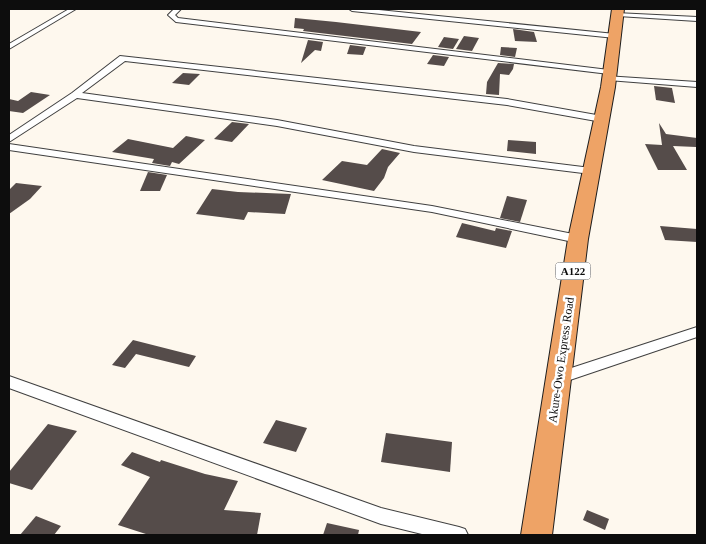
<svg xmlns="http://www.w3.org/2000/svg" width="706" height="544" font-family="'Times New Roman',serif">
	<rect width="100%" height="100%" fill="#fef8ee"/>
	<g fill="#554c4a">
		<path d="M 295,18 L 336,22 L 421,32 L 412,44 L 303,31 L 304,29 L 294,28 Z"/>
		<path d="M 513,29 L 534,32 L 537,42 L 515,41 Z"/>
		<path d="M 464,36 L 479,38 L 472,51 L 456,49 Z"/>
		<path d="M 444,37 L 459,39 L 453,49 L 438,47 Z"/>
		<path d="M 308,40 L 323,42 L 321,51 L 315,50 L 301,63 Z"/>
		<path d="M 350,45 L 366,47 L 363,55 L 347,54 Z"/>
		<path d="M 501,47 L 517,48 L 515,57 L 500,55 Z"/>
		<path d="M 433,55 L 449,57 L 444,66 L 427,64 Z"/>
		<path d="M 498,63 L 514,64 L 513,69 L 509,75 L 500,74 L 499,95 L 486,94 L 487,82 Z"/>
		<path d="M 183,73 L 200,74 L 189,85 L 172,83 Z"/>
		<path d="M 654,86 L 672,88 L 675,103 L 656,100 Z"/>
		<path d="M 31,92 L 50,95 L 23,113 L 9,111 L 9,99 L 18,101 Z"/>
		<path d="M 232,122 L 249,124 L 232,142 L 214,139 Z"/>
		<path d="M 659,123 L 666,134 L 697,138 L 696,147 L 673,146 L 687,170 L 658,170 L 645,144 L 662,145 Z"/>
		<path d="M 186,136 L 205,140 L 179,164 L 172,162 L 170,166 L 152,163 L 154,159 L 112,152 L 128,139 L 173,148 Z"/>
		<path d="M 508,140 L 536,142 L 536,154 L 507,151 Z"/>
		<path d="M 382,149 L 400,153 L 388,167 L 384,178 L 374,191 L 322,180 L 342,161 L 367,165 Z"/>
		<path d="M 148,172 L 167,175 L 160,191 L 140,191 Z"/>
		<path d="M 16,183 L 42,186 L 30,199 L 9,214 L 9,190 Z"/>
		<path d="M 212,189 L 238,192 L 291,194 L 285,214 L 248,212 L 244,220 L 196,214 Z"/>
		<path d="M 507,196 L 527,200 L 520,222 L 500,218 Z"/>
		<path d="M 462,223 L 495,231 L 496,228 L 512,231 L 506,248 L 456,237 Z"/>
		<path d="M 660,226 L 697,229 L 697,242 L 665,240 Z"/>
		<path d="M 133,340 L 196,356 L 189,367 L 136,354 L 125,368 L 112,365 Z"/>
		<path d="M 276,420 L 307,428 L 296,452 L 263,443 Z"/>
		<path d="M 48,424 L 77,431 L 32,490 L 9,483 L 9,472 Z"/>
		<path d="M 386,433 L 452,442 L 450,472 L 381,462 Z"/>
		<path d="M 132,452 L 160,462 L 161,460 L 205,474 L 238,481 L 224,510 L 261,513 L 257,535 L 149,535 L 118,525 L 150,477 L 121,465 Z"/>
		<path d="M 587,510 L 609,519 L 605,530 L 583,520 Z"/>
		<path d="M 36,516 L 61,526 L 54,535 L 20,535 Z"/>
		<path d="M 327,523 L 359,530 L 358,535 L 323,535 Z"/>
	</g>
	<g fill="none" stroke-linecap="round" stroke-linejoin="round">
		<defs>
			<g id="minor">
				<path d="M 69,9 L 76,9 L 9,49 L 9,44 Z"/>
				<path d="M 174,9 L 181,9 L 175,15 L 178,18 L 609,70 L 613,72 L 609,74 L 176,22 L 168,15 Z"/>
				<path d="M 349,9 L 369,9 L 615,34 L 619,36 L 615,38 L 352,11 Z"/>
				<path d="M 616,13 L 697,17 L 697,21 L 618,16 L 616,15 Z"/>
				<path d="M 120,56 L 507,99 L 602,116 L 607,119 L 602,122 L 507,105 L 125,61 L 82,93 L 277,120 L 414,146 L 591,168 L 596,171 L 591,174 L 414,152 L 277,126 L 77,98 L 9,142 L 9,135 L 72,93 Z"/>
				<path d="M 605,76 L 697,82 L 697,87 L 608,80 L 605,80 Z"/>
				<path d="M 9,144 L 432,206 L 578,235 L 584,239 L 578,243 L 432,212 L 9,150 Z"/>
				<path d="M 697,327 L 697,337 L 558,384 L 553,382 L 551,378 L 553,374 Z"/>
				<path d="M 9,376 L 381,508 L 459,527 L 465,529 L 468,535 L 426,535 L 381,524 L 9,388 Z"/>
			</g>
			<path id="trunk" d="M 612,9 L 624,9 L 615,87 L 588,239 L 552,535 L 521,535 L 568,239 L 601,87 Z"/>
		</defs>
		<use href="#minor" stroke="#404040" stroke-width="2"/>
		<use href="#trunk" stroke="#1e1e1e" stroke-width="2"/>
		<use href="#minor" fill="#fff" fill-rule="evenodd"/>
		<use href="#trunk" fill="#eea366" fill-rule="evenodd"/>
	</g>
	<g text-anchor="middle" stroke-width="5" stroke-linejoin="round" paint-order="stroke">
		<rect fill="#fff" stroke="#565656" stroke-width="1" x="555.5" y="262.5" width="35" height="17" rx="4"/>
		<g font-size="11" font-weight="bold" fill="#0d0d0d">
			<text x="573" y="275">A122</text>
		</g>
		<g font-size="12" fill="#0d0d0d" stroke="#fff">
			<text transform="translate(561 360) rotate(-82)" y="4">Akure-Owo Express Road</text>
		</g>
	</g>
	<rect width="706" height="544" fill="none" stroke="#0d0d0d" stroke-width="20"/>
</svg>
